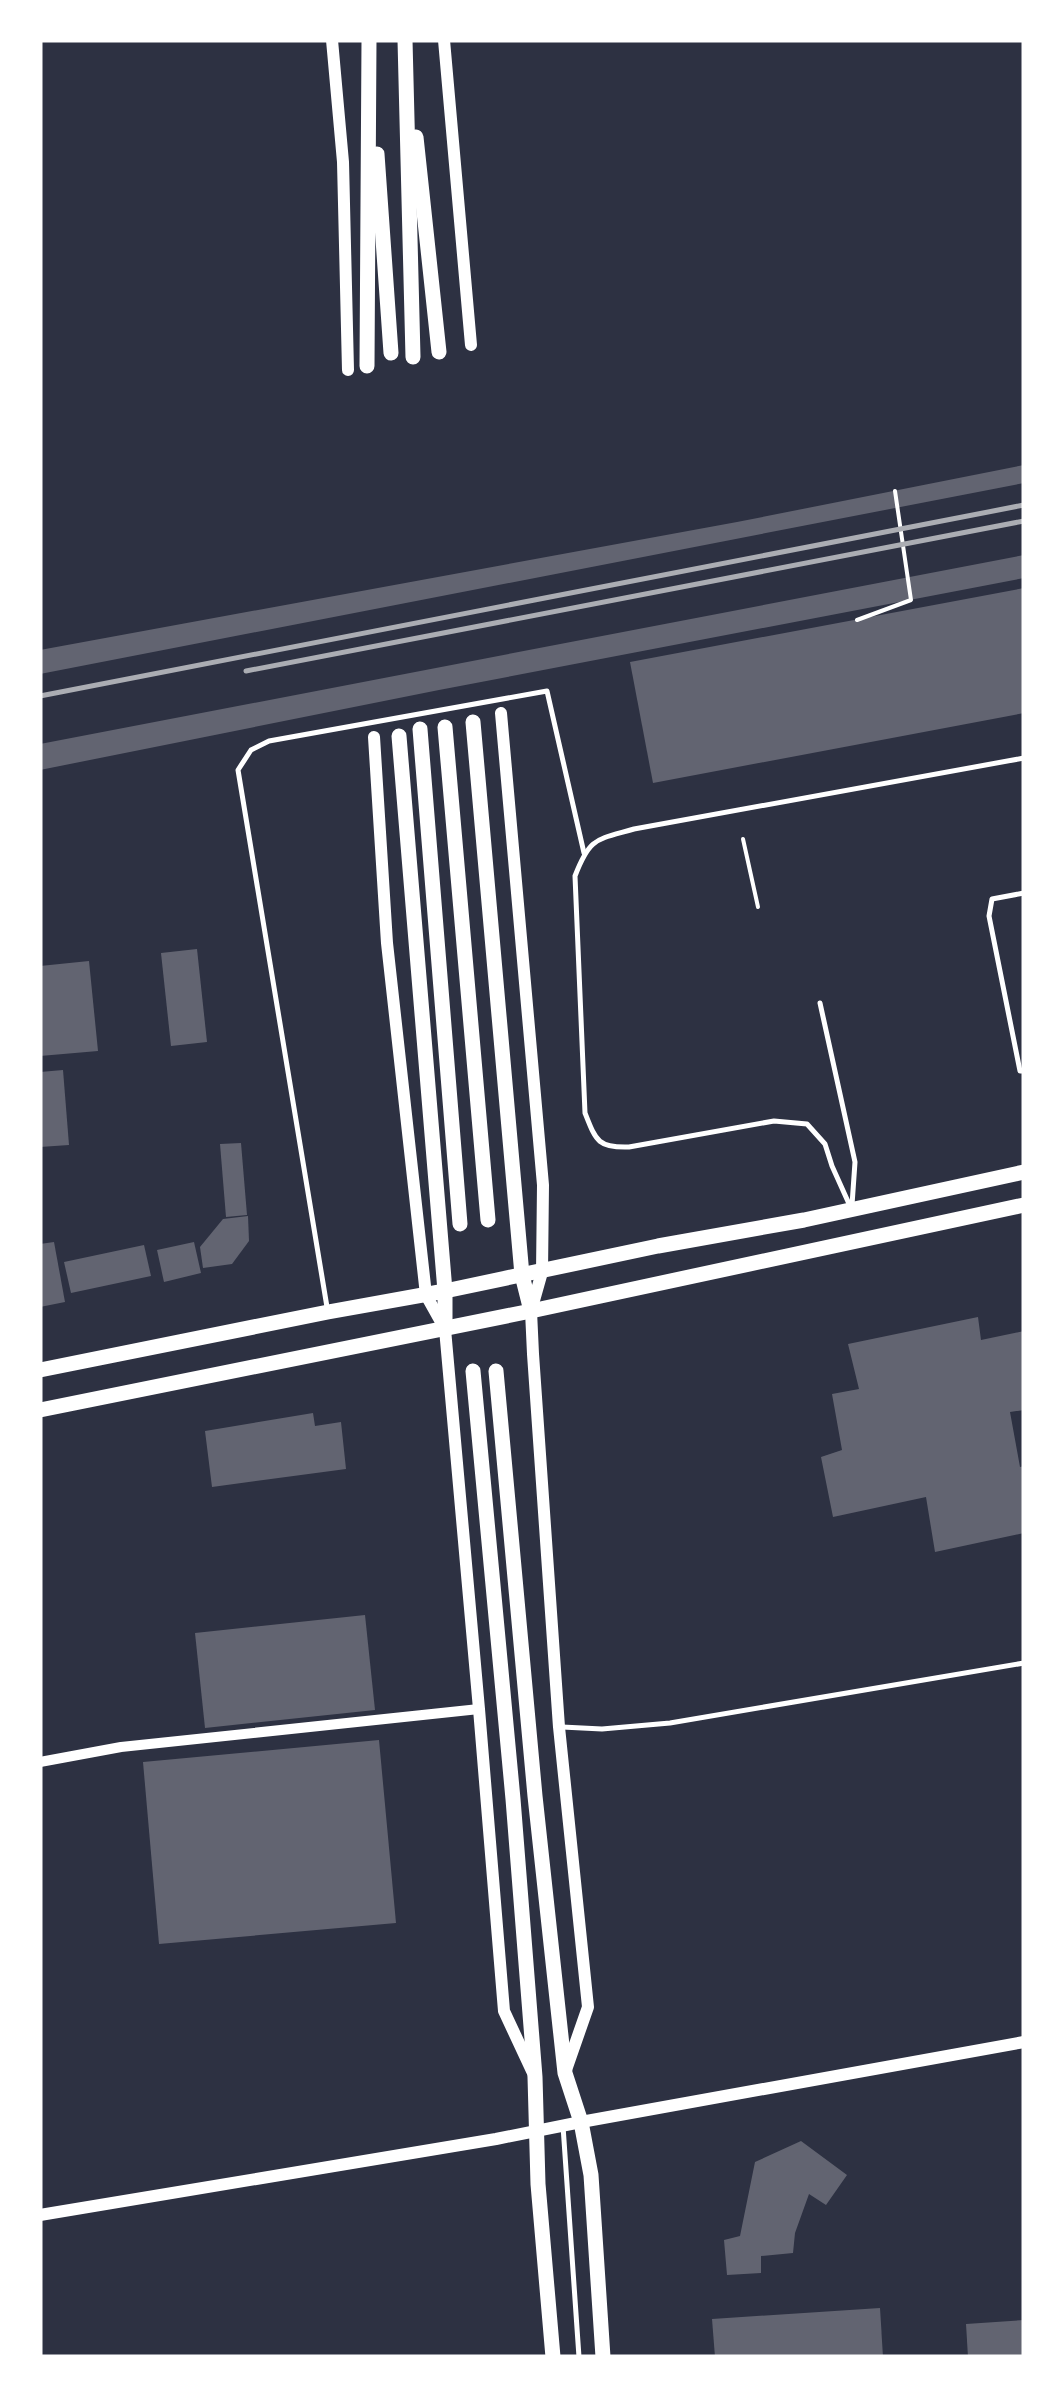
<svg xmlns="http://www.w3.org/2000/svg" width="1064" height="2397" font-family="'Roboto Condensed',sans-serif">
	<rect width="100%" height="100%" fill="#2d3142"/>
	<g fill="#626471">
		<path d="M 1024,465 L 1024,483 L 40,674 L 40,650 L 737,522 Z"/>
		<path d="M 1024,555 L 1024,578 L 439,690 L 40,770 L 40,744 Z"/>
		<path d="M 1024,588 L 1024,713 L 653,783 L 630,662 Z"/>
		<path d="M 197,949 L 207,1042 L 171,1046 L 161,953 Z"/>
		<path d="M 89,961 L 98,1051 L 40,1056 L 40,966 Z"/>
		<path d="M 63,1070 L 69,1145 L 40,1147 L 40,1072 Z"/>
		<path d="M 241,1143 L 247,1215 L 226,1217 L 220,1144 Z"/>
		<path d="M 248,1216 L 249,1241 L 232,1264 L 203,1268 L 200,1247 L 223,1219 Z"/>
		<path d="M 54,1242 L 65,1302 L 40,1307 L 40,1244 Z"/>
		<path d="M 194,1242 L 201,1273 L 164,1282 L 157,1250 Z"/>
		<path d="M 144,1245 L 151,1276 L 71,1293 L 64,1262 Z"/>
		<path d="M 978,1317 L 981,1340 L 1024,1331 L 1024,1410 L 1010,1412 L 1020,1467 L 1024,1466 L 1024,1533 L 935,1552 L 926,1497 L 833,1517 L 821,1457 L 842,1450 L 832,1394 L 859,1389 L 848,1344 Z"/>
		<path d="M 313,1413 L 315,1426 L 341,1422 L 346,1469 L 212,1487 L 205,1431 Z"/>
		<path d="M 365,1615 L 375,1710 L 205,1728 L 195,1633 Z"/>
		<path d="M 379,1740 L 396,1923 L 159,1944 L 143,1762 Z"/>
		<path d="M 801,2141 L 847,2175 L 826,2205 L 809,2194 L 795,2233 L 793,2253 L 761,2256 L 761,2273 L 727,2275 L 724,2240 L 740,2236 L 755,2162 Z"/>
		<path d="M 880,2308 L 883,2357 L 715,2357 L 712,2319 Z"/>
		<path d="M 1024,2320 L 1024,2357 L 968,2357 L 966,2324 Z"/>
	</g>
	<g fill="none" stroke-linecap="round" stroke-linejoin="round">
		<g stroke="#fff" stroke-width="4">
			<path d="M 857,620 L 911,600 L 895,491"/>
			<path d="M 743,839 L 758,907"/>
		</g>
		<g stroke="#fff" stroke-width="5">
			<path d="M 1024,893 L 992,899 L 989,916 L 1020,1071 L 1024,1071"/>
			<path d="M 820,1003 L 855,1162 L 852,1205"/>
			<path d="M 850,1206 L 832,1166 L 825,1144 L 807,1124 L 774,1121 L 629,1147 C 598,1148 596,1141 585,1113 L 575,876 C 590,837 596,840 634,829 L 1024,758"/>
			<path d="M 327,1307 L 238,770 L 251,750 L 269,741 L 547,691 L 584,853"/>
			<path d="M 562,1727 L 602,1729 L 670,1723 L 1024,1663"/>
			<path d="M 563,2126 L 579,2357"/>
		</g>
		<path stroke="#fff" stroke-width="10" d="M 40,1762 L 121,1747 L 479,1709"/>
		<g stroke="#fff" stroke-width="12">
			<path d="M 332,40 L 343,162 L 348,370"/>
			<path d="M 444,40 L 471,345"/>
			<path d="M 501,713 L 543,1185 L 542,1272 L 531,1311 L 533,1354 L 559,1727 L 588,2007 L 566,2070"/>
			<path d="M 374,737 L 387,943 L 426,1295 L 445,1329 L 479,1709 L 504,2011 L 532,2071"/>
			<path d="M 40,2215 L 496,2139 L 581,2122 L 1024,2042"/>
		</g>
		<g stroke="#fff" stroke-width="15">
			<path d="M 405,40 L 413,357"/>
			<path d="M 416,137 L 439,352"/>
			<path d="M 377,154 L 391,353"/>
			<path d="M 367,366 L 369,40"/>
			<path d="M 473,722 L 522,1275 L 531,1311"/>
			<path d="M 445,727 L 488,1220"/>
			<path d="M 420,729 L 460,1224"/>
			<path d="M 399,736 L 445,1291 L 445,1329"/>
			<path d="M 40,1370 L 328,1312 L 445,1291 L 658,1246 L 804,1220 L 1024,1172"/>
			<path d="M 473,1371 L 513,1799 L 535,2077 L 538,2184 L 553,2357"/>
			<path d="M 496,1371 L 535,1796 L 565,2073 L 581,2122 L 591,2175 L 603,2357"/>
			<path d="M 40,1410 L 531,1311 L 1024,1205"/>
		</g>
		<g stroke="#abadb3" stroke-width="5">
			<path d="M 246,671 L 1024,521"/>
			<path d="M 40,696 L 1024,505"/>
		</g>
	</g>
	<rect width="1064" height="2397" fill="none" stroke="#ffffff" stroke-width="85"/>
</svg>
